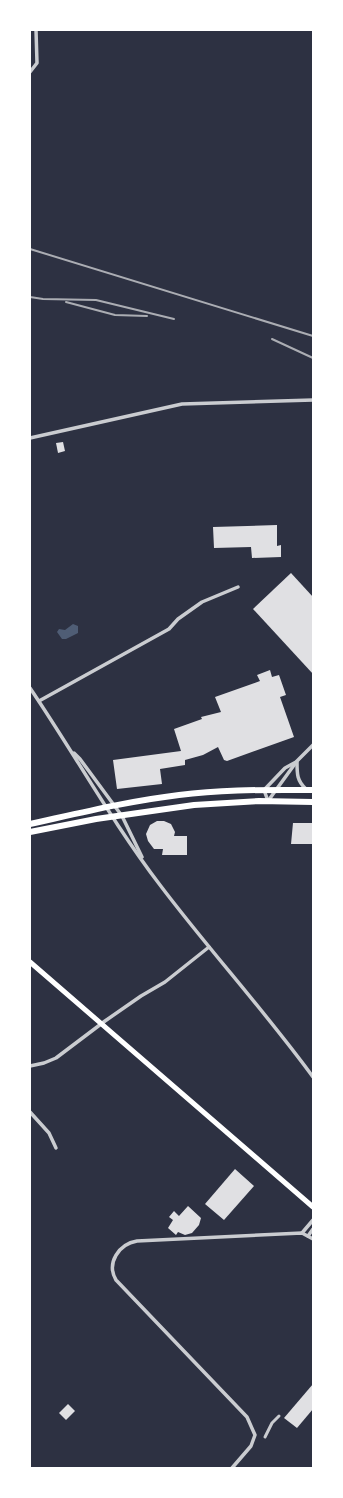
<svg xmlns="http://www.w3.org/2000/svg" width="343" height="1498" font-family="Merriweather,serif">
	<rect width="100%" height="100%" fill="#2d3142"/>
	<path fill="#4f5d75" d="M 73,624 L 78,626 L 78,633 L 66,639 L 62,639 L 57,632 L 59,629 L 65,630 Z"/>
	<g fill="#e0e0e3">
		<path d="M 63,442 L 65,451 L 58,453 L 56,443 Z"/>
		<path d="M 277,525 L 277,546 L 281,545 L 281,557 L 252,558 L 251,547 L 214,548 L 213,527 Z"/>
		<path d="M 291,573 L 313,597 L 313,674 L 253,609 Z"/>
		<path d="M 270,670 L 272,677 L 279,675 L 286,695 L 280,697 L 294,737 L 227,761 L 224,760 L 218,747 L 203,755 L 185,760 L 185,765 L 160,769 L 162,784 L 117,789 L 113,760 L 181,751 L 174,729 L 202,719 L 201,717 L 221,712 L 215,697 L 260,681 L 257,675 Z"/>
		<path d="M 157,821 L 164,821 L 171,824 L 175,832 L 174,836 L 187,836 L 187,855 L 162,855 L 163,849 L 154,849 L 148,841 L 146,834 L 150,825 Z"/>
		<path d="M 293,823 L 313,823 L 313,844 L 291,844 Z"/>
		<path d="M 235,1169 L 254,1186 L 224,1220 L 205,1204 Z"/>
		<path d="M 188,1206 L 201,1218 L 199,1225 L 192,1233 L 185,1235 L 178,1232 L 176,1235 L 168,1228 L 173,1220 L 169,1217 L 174,1211 L 179,1216 Z"/>
		<path d="M 313,1384 L 313,1409 L 297,1428 L 284,1418 Z"/>
		<path d="M 68,1404 L 75,1411 L 66,1420 L 59,1413 Z"/>
	</g>
	<g fill="none" stroke-linecap="round" stroke-linejoin="round">
		<path stroke="#caccd0" stroke-width="3" d="M 265,1437 L 272,1423 L 279,1416"/>
		<g stroke="#caccd0" stroke-width="3.5">
			<path d="M 30,72 L 37,63 L 36,30"/>
			<path d="M 30,438 L 182,404 L 313,400"/>
			<path d="M 30,688 C 74,753 112,822 160,885 C 209,950 265,1011 313,1077"/>
			<path d="M 39,701 L 169,629 L 178,619 L 202,602 L 238,587"/>
			<path d="M 74,753 L 80,759 L 122,816 L 142,857"/>
			<path d="M 297,762 C 297,774 297,781 306,789"/>
			<path d="M 268,801 L 297,761 L 313,745"/>
			<path d="M 268,801 L 264,790 L 285,768 L 296,762"/>
			<path d="M 30,1066 L 44,1063 L 56,1058 L 105,1021 L 141,996 L 165,982 L 209,947"/>
			<path d="M 30,1112 L 49,1133 L 56,1148"/>
			<path d="M 302,1233 L 313,1220"/>
			<path d="M 308,1236 L 313,1229"/>
			<path d="M 232,1468 L 251,1446 L 255,1435 L 247,1417 L 116,1280 C 106,1263 119,1244 137,1241 L 302,1233 L 313,1239"/>
		</g>
		<path stroke="#fff" stroke-width="5" d="M 30,962 L 313,1207"/>
		<g stroke="#fff" stroke-width="6">
			<path d="M 30,824 C 80,813 129,801 179,795 C 224,789 268,790 313,790"/>
			<path d="M 30,832 L 96,819 L 194,805 L 259,801 L 313,802"/>
		</g>
		<g stroke="#abadb3" stroke-width="2">
			<path d="M 30,249 L 313,336"/>
			<path d="M 30,297 L 43,299 L 96,300 L 174,319"/>
			<path d="M 66,302 L 115,315 L 147,316"/>
			<path d="M 272,339 L 313,358"/>
		</g>
	</g>
	<rect width="343" height="1498" fill="none" stroke="#ffffff" stroke-width="62"/>
</svg>
